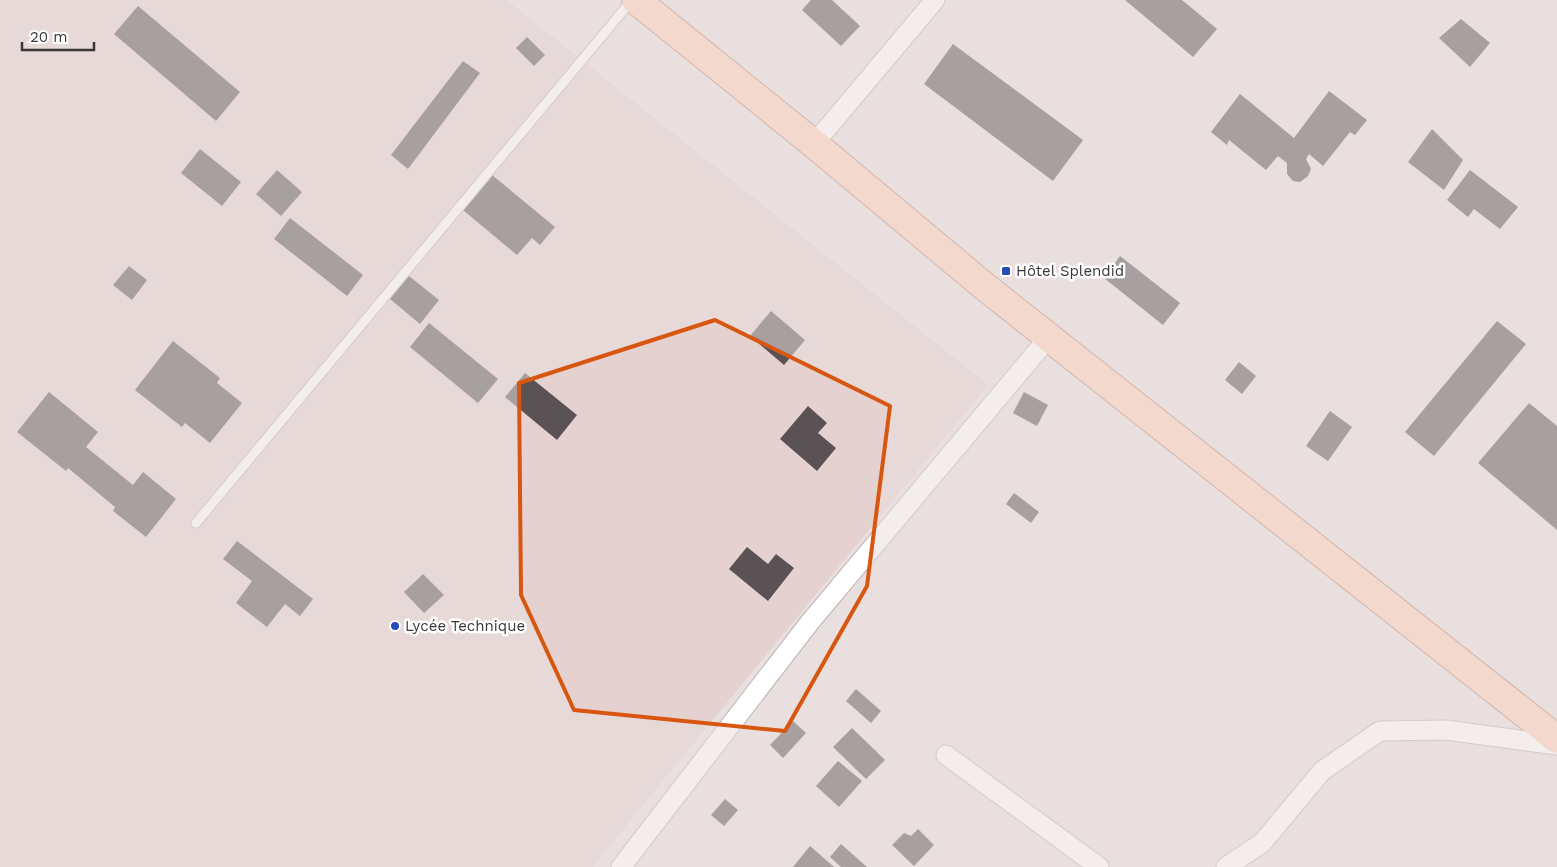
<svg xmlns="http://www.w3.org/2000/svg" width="1557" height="867" font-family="'Work Sans',sans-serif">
	<rect width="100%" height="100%" fill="#e9dfde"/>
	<path fill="#e5d2d0" d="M 0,0 L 506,0 L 988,385 L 592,867 L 0,867 Z"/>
	<g fill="#5a5254">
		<path d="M 811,0 L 832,0 L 860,26 L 841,46 L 802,10 Z"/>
		<path d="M 1125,0 L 1182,0 L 1217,29 L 1193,57 Z"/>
		<path d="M 138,6 L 240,92 L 216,121 L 114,34 Z"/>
		<path d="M 1461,19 L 1490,43 L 1470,67 L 1439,38 Z"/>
		<path d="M 527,37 L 545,55 L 534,66 L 516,48 Z"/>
		<path d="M 953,44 L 1083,140 L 1053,181 L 924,84 Z"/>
		<path d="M 463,61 L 480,73 L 408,169 L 391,155 Z"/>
		<path d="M 1329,91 L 1367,120 L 1355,135 L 1350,132 L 1323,166 L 1309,154 L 1306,159 L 1311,169 L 1308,176 L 1300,182 L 1293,181 L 1287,174 L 1287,163 L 1278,156 L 1266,170 L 1229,140 L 1227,145 L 1211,132 L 1240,94 L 1294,138 Z"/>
		<path d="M 1432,129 L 1463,160 L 1444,190 L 1408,162 Z"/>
		<path d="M 200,149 L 241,182 L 222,206 L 181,173 Z"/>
		<path d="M 277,170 L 302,192 L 281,216 L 256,194 Z"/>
		<path d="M 1470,170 L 1518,207 L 1500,229 L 1474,209 L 1468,217 L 1447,200 Z"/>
		<path d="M 492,175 L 555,227 L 540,245 L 532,238 L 517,255 L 463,210 Z"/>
		<path d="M 290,218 L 363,275 L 347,296 L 274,239 Z"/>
		<path d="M 1120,256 L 1180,303 L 1163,325 L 1104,278 Z"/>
		<path d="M 129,266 L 147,280 L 132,300 L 113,285 Z"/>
		<path d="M 409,276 L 439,300 L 420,324 L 390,299 Z"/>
		<path d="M 771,311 L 805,340 L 784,365 L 750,336 Z"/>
		<path d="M 1497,321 L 1526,344 L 1434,456 L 1405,432 Z"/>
		<path d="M 429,323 L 498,379 L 478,403 L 410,347 Z"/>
		<path d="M 173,341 L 220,378 L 217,383 L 242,403 L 210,443 L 185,423 L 182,427 L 135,390 Z"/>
		<path d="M 1239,362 L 1256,376 L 1242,394 L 1225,380 Z"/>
		<path d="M 525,373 L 577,415 L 557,440 L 505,397 Z"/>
		<path d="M 49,392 L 98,432 L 86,447 L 133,485 L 143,472 L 176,499 L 146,537 L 113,511 L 115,507 L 68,468 L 66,471 L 17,432 Z"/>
		<path d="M 1024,392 L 1048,405 L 1037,426 L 1013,413 Z"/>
		<path d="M 1529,403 L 1557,426 L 1557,530 L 1478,463 Z"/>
		<path d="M 808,406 L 827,423 L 818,433 L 836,448 L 817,471 L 780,439 Z"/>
		<path d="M 1330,411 L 1352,427 L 1328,461 L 1306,446 Z"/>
		<path d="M 1014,493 L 1039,512 L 1031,523 L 1006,504 Z"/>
		<path d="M 237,541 L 313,599 L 300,616 L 285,604 L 267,627 L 236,603 L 252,581 L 223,559 Z"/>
		<path d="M 747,547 L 768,564 L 776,554 L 794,568 L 768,601 L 729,569 Z"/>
		<path d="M 423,574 L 444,595 L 424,613 L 404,592 Z"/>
		<path d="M 856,689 L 881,711 L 871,723 L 846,701 Z"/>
		<path d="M 793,721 L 806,733 L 783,758 L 770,745 Z"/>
		<path d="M 852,728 L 885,760 L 866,779 L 833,747 Z"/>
		<path d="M 838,761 L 862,781 L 839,807 L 816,786 Z"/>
		<path d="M 725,799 L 738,810 L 724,826 L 711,815 Z"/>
		<path d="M 918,829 L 934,845 L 914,866 L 892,845 L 904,833 L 911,836 Z"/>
		<path d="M 841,844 L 867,867 L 841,867 L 830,857 Z"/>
		<path d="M 810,846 L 834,867 L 793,867 Z"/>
	</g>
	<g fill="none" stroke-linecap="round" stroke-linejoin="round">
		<defs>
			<path id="lane" d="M 196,523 L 632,0"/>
			<g id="street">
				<path d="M 814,144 L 935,0"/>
				<path d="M 946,755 L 1099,867"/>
				<path d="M 621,867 L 810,622 L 1049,337"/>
				<path d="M 1226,867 L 1262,843 L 1322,771 L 1380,731 L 1446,730 L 1557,745"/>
			</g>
			<path id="primary" d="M 636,0 L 814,144 L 984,286 L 1557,739"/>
		</defs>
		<use href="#lane" stroke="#bcb3b2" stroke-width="11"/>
		<use href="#street" stroke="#bcb3b2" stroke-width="21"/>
		<use href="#primary" stroke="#b8876d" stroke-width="30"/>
		<use href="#lane" stroke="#fff" stroke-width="9"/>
		<use href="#street" stroke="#fff" stroke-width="19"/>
		<use href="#primary" stroke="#fdd1b9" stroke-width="28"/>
	</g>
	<path d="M0 0H1557V867H0ZM 715,320 L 890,406 L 867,586 L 785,731 L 574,710 L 521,595 L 519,383 Z" fill="#e9dfde" fill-opacity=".55" fill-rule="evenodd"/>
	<path fill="none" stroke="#d75610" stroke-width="4" stroke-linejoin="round" d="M 715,320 L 890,406 L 867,586 L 785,731 L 574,710 L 521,595 L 519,383 Z"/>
	<g fill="#284bbb" stroke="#fff" stroke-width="2">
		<rect x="1001" y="266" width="10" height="10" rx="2.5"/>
		<circle cx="395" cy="626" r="5"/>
	</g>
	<g text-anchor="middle" stroke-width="5" stroke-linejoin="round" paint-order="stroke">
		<g font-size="15" fill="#3b3737" stroke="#fff" text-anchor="start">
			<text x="1016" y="276">Hôtel Splendid</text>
			<text x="405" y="631">Lycée Technique</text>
		</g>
	</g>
	<path d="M22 42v8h72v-8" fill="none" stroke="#3b3737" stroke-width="2.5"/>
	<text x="30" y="42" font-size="15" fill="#3b3737" stroke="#ffffff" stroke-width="4" paint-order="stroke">20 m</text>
</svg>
